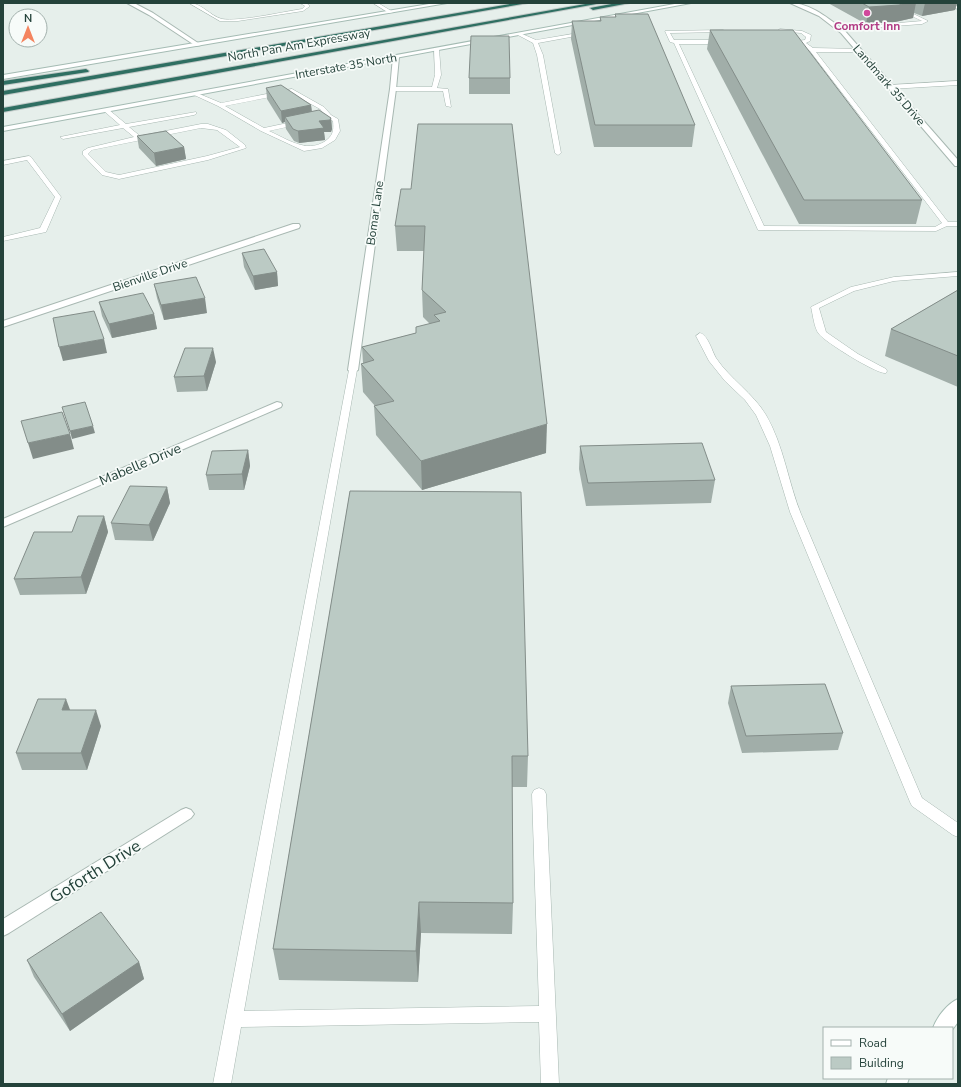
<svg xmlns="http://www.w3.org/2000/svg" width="961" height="1087" font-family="'Nunito Sans',sans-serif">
	<rect width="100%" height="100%" fill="#e6efeb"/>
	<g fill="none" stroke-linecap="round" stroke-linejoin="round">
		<defs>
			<g id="service">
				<path d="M 189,3 C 202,3 210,16 222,19 C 239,22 282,12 302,9 L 305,6 L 300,3 L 306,3 L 310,6 L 303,11 L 238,21 L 220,21 Z"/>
				<path d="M 373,3 L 378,3 L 393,12 L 389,13 Z"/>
				<path d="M 885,3 L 891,3 L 928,21 L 922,24 L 840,30 L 838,29 L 840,28 L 922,21 Z"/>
				<path d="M 942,3 L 948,3 L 958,6 L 958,9 Z"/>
				<path d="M 780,29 L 802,31 L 811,35 L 810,41 L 806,43 L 813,48 L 861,49 L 861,51 L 859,52 L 816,52 L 948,222 L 958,222 L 958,226 L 947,226 L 936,231 L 758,230 L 674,43 L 670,42 L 665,31 L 723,30 L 725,31 L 723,32 L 670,33 L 674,40 L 722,40 L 725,42 L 722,44 L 679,44 L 764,226 L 935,227 L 942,223 L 810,51 L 801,44 L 788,42 L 805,40 L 806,37 L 801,33 L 778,31 Z"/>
				<path d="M 585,32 L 587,34 L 538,43 L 543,55 L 561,153 L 558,155 L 555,153 L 537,55 L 533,43 L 516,34 L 520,33 L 536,40 Z"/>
				<path d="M 434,48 L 439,49 L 441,75 L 437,88 L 448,89 L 451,107 L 446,106 L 443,91 L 393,91 L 390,89 L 393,87 L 432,87 L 435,75 Z"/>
				<path d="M 958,81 L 958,85 L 890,89 L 887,87 L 890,85 Z"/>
				<path d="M 292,89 L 324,107 L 331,115 L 338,119 L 340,131 L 335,140 L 322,148 L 304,151 L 261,131 L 218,106 L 192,94 L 197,93 L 221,103 ZM 291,93 L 320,109 L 325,115 L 264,128 L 225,106 ZM 328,118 L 333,121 C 334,131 333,136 324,142 C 306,153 287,139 269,131 Z"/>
				<path d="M 104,109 L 108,109 L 126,124 L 196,112 L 196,114 L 194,115 L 129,127 L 140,136 L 201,124 L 208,124 L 226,130 L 245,145 L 246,148 L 208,160 L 119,179 L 102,175 L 83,155 L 83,151 L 88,148 L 134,137 L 123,128 L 63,139 L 60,137 L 120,125 L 104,111 ZM 201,128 L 217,130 L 240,147 L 207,156 L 119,175 L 106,172 L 88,154 L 92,150 Z"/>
				<path d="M 29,156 L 31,157 L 61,197 L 46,232 L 3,241 L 3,237 L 40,228 L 55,197 L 27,160 L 3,165 L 3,161 Z"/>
				<path d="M 958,272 L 958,276 L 894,281 L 854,291 L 819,308 L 826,332 L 858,354 L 886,369 L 887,371 L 886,373 C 878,375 825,342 819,334 C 814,328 813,315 811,307 L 851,287 L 894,277 Z"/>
				<path d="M 700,333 C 708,335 712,351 716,358 C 730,379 753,393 766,415 C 784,446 788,482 801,514 C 841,609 882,704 922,798 L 958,823 L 958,837 L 953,835 L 912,806 L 910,802 L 790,512 L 770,446 L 756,415 L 745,400 L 725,381 L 709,361 L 696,336 Z"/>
				<path d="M 353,367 L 357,370 L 244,1011 L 539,1006 L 532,794 L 534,790 L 539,788 L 544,790 L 546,794 L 559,1084 L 541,1084 L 539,1022 L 241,1027 L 231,1084 L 213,1084 L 349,370 Z"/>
			</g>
			<g id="minor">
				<path d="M 127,3 L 134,3 L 153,13 L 201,45 L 196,46 L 149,15 Z"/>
				<path d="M 790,3 C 811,3 829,19 845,31 L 958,160 L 958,166 L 955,166 L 841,33 L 819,16 Z"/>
				<path d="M 396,55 L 399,57 L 396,89 L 358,370 L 353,373 L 348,370 L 390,89 L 393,57 Z"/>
				<path d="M 293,224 L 299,224 L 300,226 L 299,228 L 3,327 L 3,321 Z"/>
				<path d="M 277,402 L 281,403 L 282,405 L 281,407 L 3,527 L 3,519 Z"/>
				<path d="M 186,808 L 191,810 L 194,814 L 191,818 L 9,933 L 3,936 L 3,919 L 181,810 Z"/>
			</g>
			<g id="secondary">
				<path d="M 435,3 L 447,3 L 3,79 L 3,75 Z"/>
				<path d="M 680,3 L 691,3 L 3,131 L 3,127 Z"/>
				<path d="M 958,999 L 958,1022 L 952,1030 L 952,1028 L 933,1028 C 937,1017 947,1004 958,999 Z"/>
				<path d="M 888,1078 L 909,1078 L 907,1084 L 886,1084 Z"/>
			</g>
			<g id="motorway">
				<path d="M 516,3 L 528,3 L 3,95 L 3,91 Z"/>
				<path d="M 591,3 L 602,3 L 3,112 L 3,108 Z"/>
				<path d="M 617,3 L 630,3 L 593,10 L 590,8 Z"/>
				<path d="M 86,69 L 89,71 L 88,72 L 3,85 L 3,81 Z"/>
			</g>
		</defs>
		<use href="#service" stroke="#a8b8b2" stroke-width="1"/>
		<use href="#minor" stroke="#a8b8b2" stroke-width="2"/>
		<use href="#secondary" stroke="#a4bbb3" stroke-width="2"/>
		<use href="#motorway" stroke="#c2cac8" stroke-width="2"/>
		<use href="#service" fill="#fff" fill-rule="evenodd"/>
		<use href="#minor" fill="#fff" fill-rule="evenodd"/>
		<use href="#secondary" fill="#fff" fill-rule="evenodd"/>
		<use href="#motorway" fill="#2f6f62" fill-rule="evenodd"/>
	</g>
	<g fill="#a1aea9">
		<path d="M 828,3 L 958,3 L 958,4 L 957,4 L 955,10 L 922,16 L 914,13 L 913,18 L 895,22 L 866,24 Z"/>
		<path d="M 615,14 L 695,125 L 692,147 L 594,147 L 571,39 L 572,21 L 600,21 L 600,17 L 615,17 Z"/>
		<path d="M 710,30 L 922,200 L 916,224 L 799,224 L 707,49 Z"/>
		<rect x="469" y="78" width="41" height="16"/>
		<path d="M 266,88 L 311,105 L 312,111 L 331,118 L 332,129 L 331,132 L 324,132 L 325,140 L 299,143 L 294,141 L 286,129 L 285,122 L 282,123 L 267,99 Z"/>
		<path d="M 137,136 L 184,147 L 186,159 L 156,166 L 139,148 Z"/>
		<path d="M 411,189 L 546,453 L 422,490 L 376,435 L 374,406 L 375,406 L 363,392 L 361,364 L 363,363 L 362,347 L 416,333 L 430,324 L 423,317 L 422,290 L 424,251 L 397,251 L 395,226 Z"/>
		<path d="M 242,253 L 277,272 L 278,286 L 255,290 L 244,267 Z"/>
		<path d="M 154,284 L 207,313 L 164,320 L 157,298 Z"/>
		<path d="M 958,290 L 958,387 L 885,356 L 891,329 Z"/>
		<path d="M 99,302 L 154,314 L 157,329 L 112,338 L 102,316 Z"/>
		<path d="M 216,362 L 207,391 L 177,392 L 174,377 Z"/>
		<path d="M 580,446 L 715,480 L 711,503 L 586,506 L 579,469 Z"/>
		<path d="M 248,450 L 250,466 L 244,490 L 209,490 L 206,475 Z"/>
		<path d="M 167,487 L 170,503 L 153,541 L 115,540 L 111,523 Z"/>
		<path d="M 350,491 L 528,756 L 527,787 L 512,787 L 513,903 L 512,934 L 421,933 L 418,982 L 279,980 L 273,949 Z"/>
		<path d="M 104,516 L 108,532 L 86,594 L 20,595 L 14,579 L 72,532 Z"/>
		<path d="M 731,686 L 843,733 L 838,750 L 742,753 L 728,703 Z"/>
		<path d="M 70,710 L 101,726 L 87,770 L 22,770 L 16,753 Z"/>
		<path d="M 27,960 L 139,962 L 144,979 L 70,1031 L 34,977 Z"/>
	</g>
	<g fill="#838d89">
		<path d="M 906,3 L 916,3 L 913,18 L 895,22 L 866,24 L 869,7 Z"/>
		<path d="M 925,3 L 957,3 L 955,10 L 922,16 Z"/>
		<path d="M 311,105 L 312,116 L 285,117 L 285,122 L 282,123 L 281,111 Z"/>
		<path d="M 331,118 L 332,129 L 331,132 L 324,132 L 325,140 L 299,143 L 298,131 L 319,121 Z"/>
		<path d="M 184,147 L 186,159 L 156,166 L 154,153 Z"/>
		<path d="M 277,272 L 278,286 L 255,290 L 253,276 Z"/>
		<path d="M 205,298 L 207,313 L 164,320 L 161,305 Z"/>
		<path d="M 154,314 L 157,329 L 112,338 L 109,324 Z"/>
		<path d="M 104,339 L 107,353 L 63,361 L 59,347 Z"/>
		<path d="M 213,348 L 216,362 L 207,391 L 204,376 Z"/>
		<path d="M 547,424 L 546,453 L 422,490 L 421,461 Z"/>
		<path d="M 93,426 L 95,433 L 72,439 L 70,431 Z"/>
		<path d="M 70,434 L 74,449 L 33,459 L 28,443 Z"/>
		<path d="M 248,450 L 250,466 L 244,490 L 242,474 Z"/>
		<path d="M 167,487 L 170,503 L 153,541 L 149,525 Z"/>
		<path d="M 104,516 L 108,532 L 86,594 L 81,577 Z"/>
		<path d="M 66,699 L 72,715 L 62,710 Z"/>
		<path d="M 96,710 L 101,726 L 87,770 L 81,753 Z"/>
		<path d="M 419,902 L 421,933 L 418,982 L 416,951 Z"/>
		<path d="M 139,962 L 144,979 L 70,1031 L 62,1014 Z"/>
	</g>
	<g fill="#bbcac4" stroke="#838d89">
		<path d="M 862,3 L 906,3 L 899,5 L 869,7 Z"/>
		<path d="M 615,14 L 648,14 L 695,125 L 595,125 L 572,21 L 601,21 L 600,17 L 616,17 Z"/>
		<path d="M 710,30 L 793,30 L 922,200 L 804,200 Z"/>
		<path d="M 471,36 L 509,36 L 510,78 L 469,78 Z"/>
		<path d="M 281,85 L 311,105 L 281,111 L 266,88 Z"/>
		<path d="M 319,110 L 331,118 L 330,120 L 319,121 L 324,128 L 298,131 L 293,129 L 285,117 Z"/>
		<path d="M 418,124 L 512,124 L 547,424 L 421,461 L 374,406 L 394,401 L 361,364 L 374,360 L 362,347 L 416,333 L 416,327 L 440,321 L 434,315 L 446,312 L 422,290 L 425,226 L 395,226 L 401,189 L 411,189 Z"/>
		<path d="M 166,131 L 184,147 L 154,153 L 137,136 Z"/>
		<path d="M 264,249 L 277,272 L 253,276 L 242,253 Z"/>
		<path d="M 196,277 L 205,298 L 161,305 L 154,284 Z"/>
		<path d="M 958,290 L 958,356 L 891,329 Z"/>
		<path d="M 143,293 L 154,314 L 109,324 L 99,302 Z"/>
		<path d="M 94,311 L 104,339 L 59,347 L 53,318 Z"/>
		<path d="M 185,348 L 213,348 L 204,376 L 174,377 Z"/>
		<path d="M 85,402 L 93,426 L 70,431 L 62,407 Z"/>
		<path d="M 62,412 L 70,434 L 28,443 L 21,421 Z"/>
		<path d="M 702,443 L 715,480 L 588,483 L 580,446 Z"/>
		<path d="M 248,450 L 242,474 L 206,475 L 212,451 Z"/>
		<path d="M 130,486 L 167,487 L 149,525 L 111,523 Z"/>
		<path d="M 350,491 L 521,492 L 528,756 L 512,756 L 513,903 L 419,902 L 416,951 L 273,949 Z"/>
		<path d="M 78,516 L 104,516 L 81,577 L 14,579 L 34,532 L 72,532 Z"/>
		<path d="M 825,684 L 843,733 L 746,736 L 731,686 Z"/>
		<path d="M 38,699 L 66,699 L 62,710 L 96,710 L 81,753 L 16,753 Z"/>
		<path d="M 101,912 L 139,962 L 62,1014 L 27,960 Z"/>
	</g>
	<circle fill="#d1479c" stroke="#f7fbf9" stroke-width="1.5" cx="867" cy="13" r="4"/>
	<g text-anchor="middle" stroke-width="3.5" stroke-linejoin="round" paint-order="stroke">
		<g font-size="12" font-weight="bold" fill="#b23c85" stroke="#f7fbf9">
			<text x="867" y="30">Comfort Inn</text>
		</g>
		<g font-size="12" fill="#24423a" stroke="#f7fbf9">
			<text transform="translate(299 45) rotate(-10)" y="4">North Pan Am Expressway</text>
			<text transform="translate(346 66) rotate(-10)" y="4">Interstate 35 North</text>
			<text transform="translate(889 85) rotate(49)" y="4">Landmark 35 Drive</text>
			<text transform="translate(375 213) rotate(-82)" y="4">Bomar Lane</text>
			<text transform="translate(150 275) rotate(-19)" y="4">Bienville Drive</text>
		</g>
		<g font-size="14" fill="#24423a" stroke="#f7fbf9">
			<text transform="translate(140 464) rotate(-23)" y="5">Mabelle Drive</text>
		</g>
		<g font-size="17" fill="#24423a" stroke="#f7fbf9">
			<text transform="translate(95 871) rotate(-32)" y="6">Goforth Drive</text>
		</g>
	</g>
	<rect width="961" height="1087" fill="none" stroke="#24423a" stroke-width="8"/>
	<rect x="823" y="1027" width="130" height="52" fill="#f7fbf9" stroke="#a3b1ad"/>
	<rect x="831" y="1040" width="20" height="6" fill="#ffffff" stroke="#a3b1ad"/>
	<text x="859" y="1047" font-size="12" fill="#24423a">Road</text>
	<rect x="831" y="1057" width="20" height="12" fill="#bbcac4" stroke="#a3b1ad"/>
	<text x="859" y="1067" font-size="12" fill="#24423a">Building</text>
	<g transform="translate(28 28)"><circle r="19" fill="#f7fbf9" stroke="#a3b1ad"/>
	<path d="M0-3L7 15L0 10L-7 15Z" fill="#f4845f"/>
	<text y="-6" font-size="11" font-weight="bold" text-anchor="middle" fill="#24423a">N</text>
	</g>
</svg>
